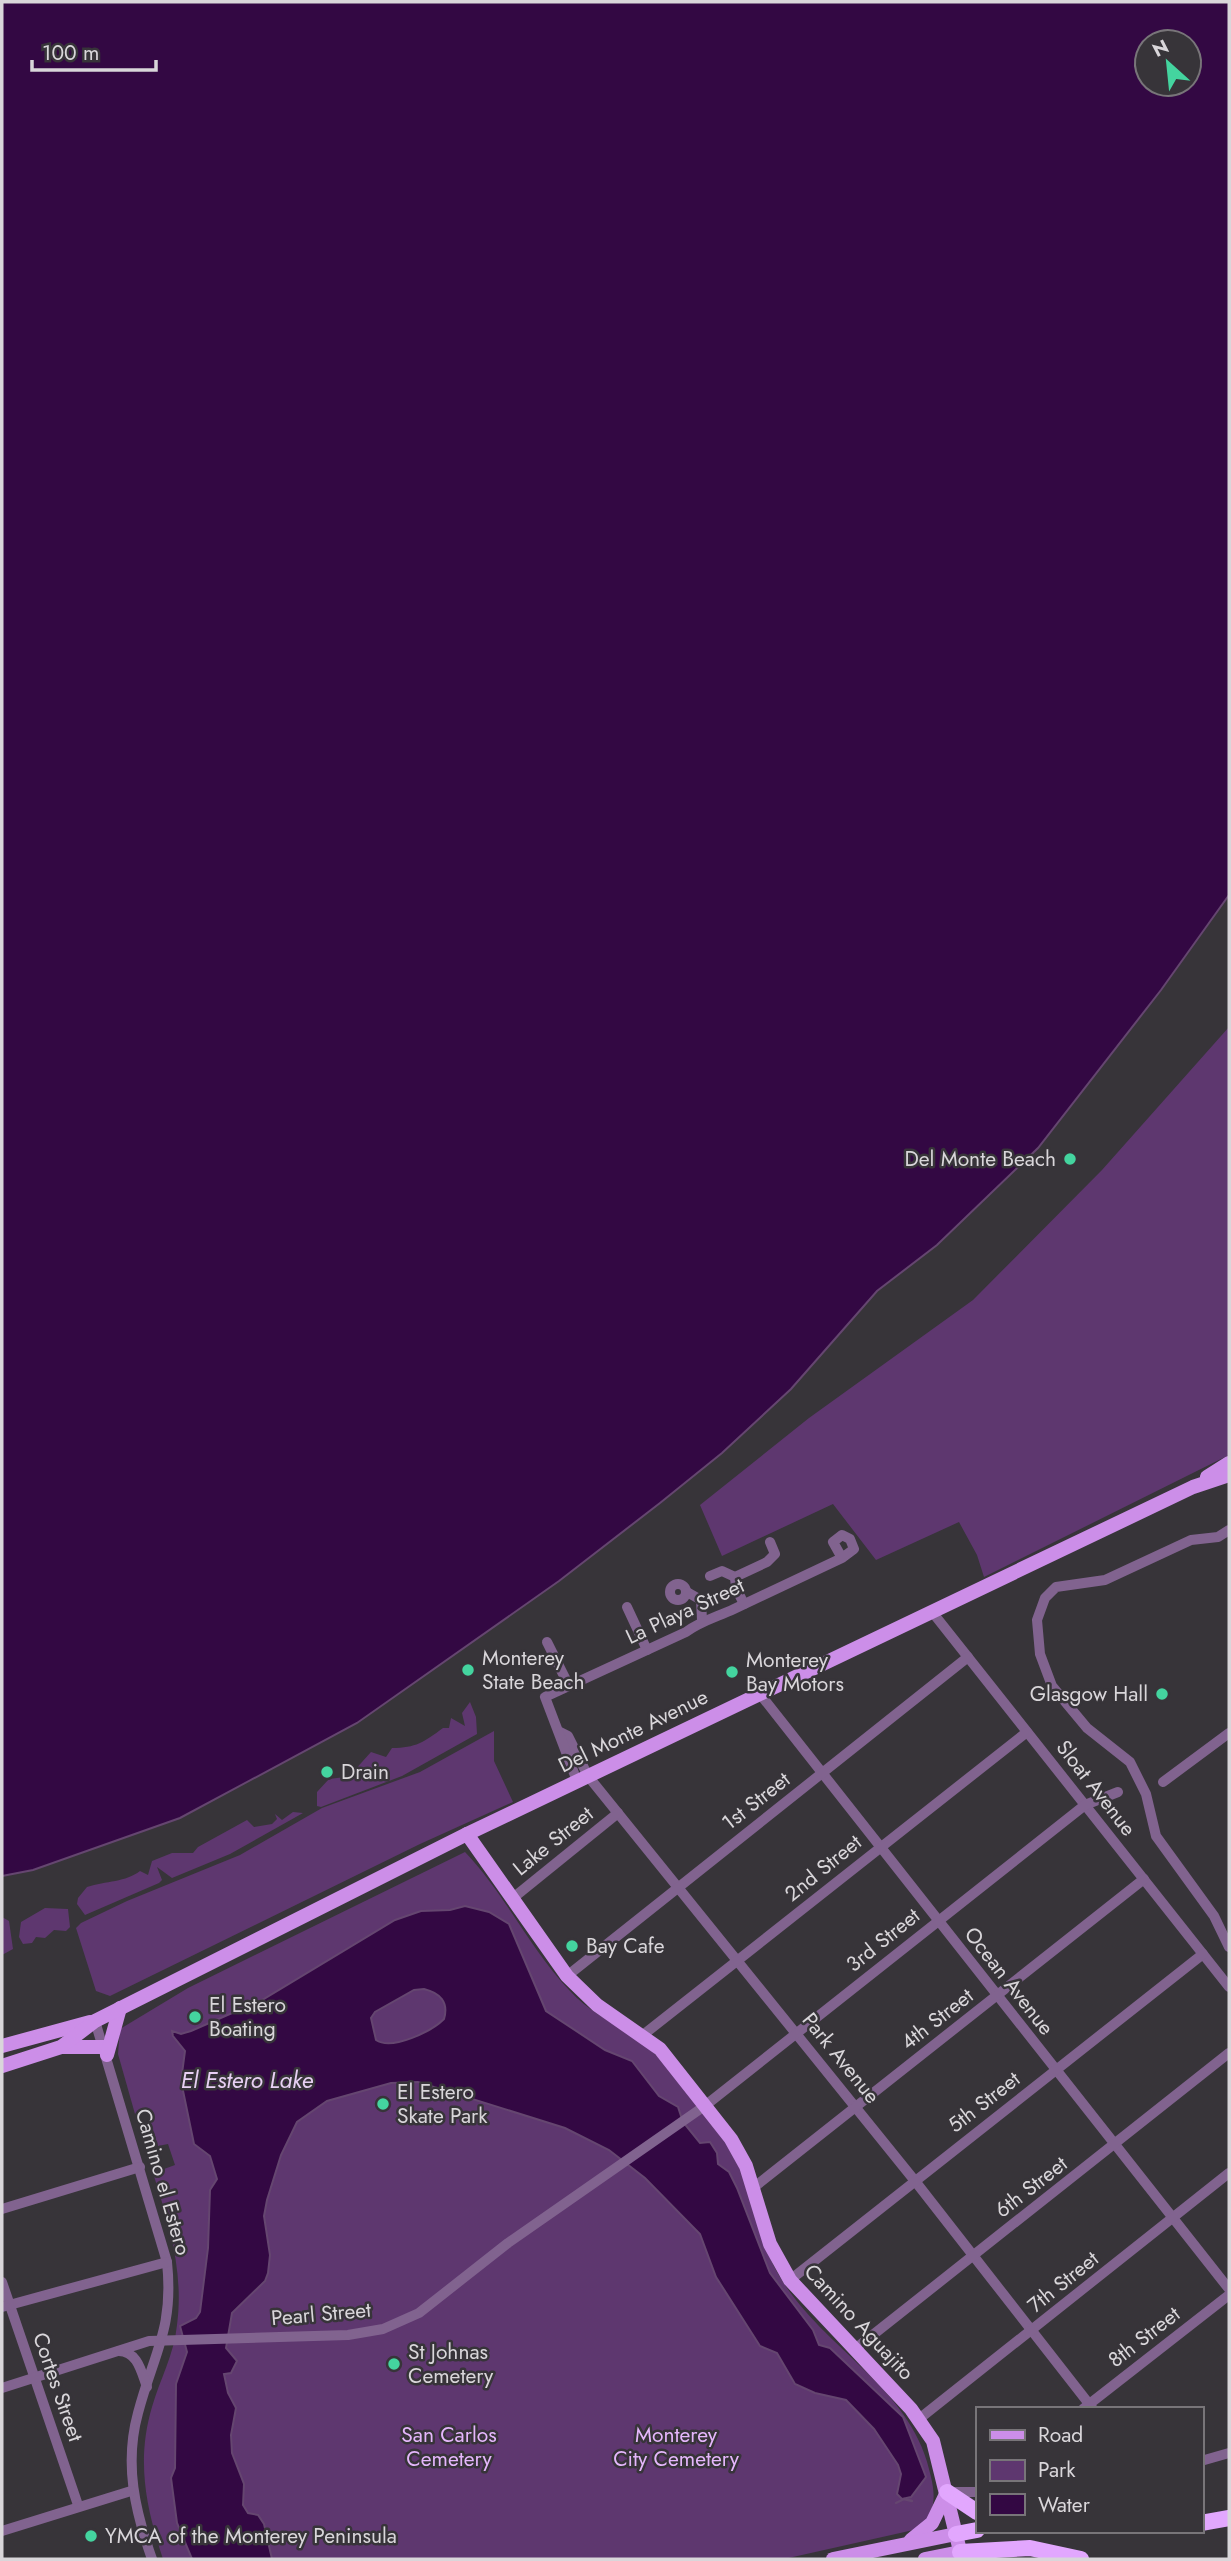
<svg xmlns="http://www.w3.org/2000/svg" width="1231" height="2561" font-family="Jost,sans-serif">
	<rect width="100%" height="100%" fill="#373439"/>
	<g fill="#5e376f">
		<path d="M 1229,1027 L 1229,1455 L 984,1577 L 977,1555 L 959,1522 L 876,1560 L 833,1504 L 722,1556 L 700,1505 L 809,1418 L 973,1300 L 1102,1170 Z"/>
		<path d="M 470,1702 L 476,1717 L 477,1734 L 402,1776 L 321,1807 L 317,1806 L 317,1792 L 329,1779 L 345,1777 L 353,1772 L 371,1752 L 386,1757 L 392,1748 C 416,1748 424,1742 443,1728 L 449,1728 L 451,1718 L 465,1726 L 462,1713 Z"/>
		<path d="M 494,1731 L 494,1761 L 513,1802 L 420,1844 L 110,1996 L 96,1991 L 76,1928 L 81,1923 L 127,1901 L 240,1855 L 322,1808 L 420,1772 Z"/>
		<path d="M 293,1812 L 303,1813 L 230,1854 L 172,1878 L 157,1867 L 162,1880 L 159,1883 L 85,1915 L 77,1904 L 78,1898 L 87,1887 C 106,1881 126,1882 140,1871 L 148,1875 L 152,1861 L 172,1853 L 193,1853 L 198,1847 L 247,1820 L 254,1827 L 272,1824 L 277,1819 L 275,1814 L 282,1820 Z"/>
		<path d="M 465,1852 C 505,1894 530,1949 570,1991 C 591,2014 619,2025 643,2044 C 673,2067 707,2113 728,2145 C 754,2188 755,2239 783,2282 C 828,2352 914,2390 931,2477 C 936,2498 935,2515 918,2529 L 784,2559 L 163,2559 C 146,2508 136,2461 152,2407 C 160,2379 174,2355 177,2325 C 184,2271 169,2224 153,2173 L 175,2165 L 168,2144 L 158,2146 L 147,2110 L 135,2114 L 118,2054 L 120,2029 L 188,1988 Z"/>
		<path d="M 45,1908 L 68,1909 L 70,1927 L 66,1931 L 54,1930 L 45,1938 L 36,1937 L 32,1943 L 23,1944 L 19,1937 L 21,1922 Z"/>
		<path d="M 2,1917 L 9,1921 L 13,1949 L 2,1955 Z"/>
	</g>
	<g fill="#330843" stroke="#654670" stroke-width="2" fill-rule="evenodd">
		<path d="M 2,2 L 1229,2 L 1229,895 L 1161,990 L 1038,1148 L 937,1245 L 877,1291 L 791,1389 L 722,1453 L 660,1503 L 559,1581 L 357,1723 L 180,1818 L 33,1870 L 2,1876 ZM 1147,42 L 1189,42 L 1189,84 L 1147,84 Z"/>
		<path d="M 465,1906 L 489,1912 L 509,1924 L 546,2011 L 605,2050 L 632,2061 L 659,2096 L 678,2107 L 683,2122 L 700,2143 L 710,2142 L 717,2153 L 718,2164 L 729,2172 L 737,2188 L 770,2273 L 813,2330 L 819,2345 L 830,2348 L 903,2417 L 926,2477 L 911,2497 L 902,2499 L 897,2494 L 901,2474 L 898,2465 L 874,2429 L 846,2400 L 815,2393 L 795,2384 L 777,2353 L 760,2346 L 716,2277 L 700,2234 L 645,2178 L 609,2150 L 565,2128 L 418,2082 L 391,2083 L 327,2101 L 297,2122 L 281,2155 L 267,2200 L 264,2216 L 270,2255 L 268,2273 L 265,2281 L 232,2313 L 226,2348 L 237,2361 L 231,2373 L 224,2374 L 228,2393 L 236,2408 L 231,2435 L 232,2453 L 244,2484 L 243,2505 L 248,2513 L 258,2515 L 264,2524 L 272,2559 L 192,2559 L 177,2523 L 171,2478 L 175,2468 L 176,2384 L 187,2352 L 180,2326 L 196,2318 L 200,2312 L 208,2248 L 210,2190 L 217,2179 L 210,2156 L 194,2144 L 181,2081 L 185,2051 L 173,2036 L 172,2031 L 181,2034 L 191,2031 L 262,2000 L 395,1920 L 421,1911 L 450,1910 ZM 424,1989 C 440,1993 449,2002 444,2019 C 432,2031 392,2051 376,2040 L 371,2018 L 375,2012 L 414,1990 Z"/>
	</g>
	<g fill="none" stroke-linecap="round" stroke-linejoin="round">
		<path stroke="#654670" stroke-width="2.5" d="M 896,2503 L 904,2499 L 912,2501"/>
		<g stroke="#81638f" stroke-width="10">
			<path d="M 1229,1530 L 1218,1537 L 1191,1540 L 1105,1580 L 1056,1587 L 1045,1598 L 1037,1620 L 1040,1654 L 1052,1686 L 1087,1728 L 1130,1762 L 1146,1794 L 1156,1836 L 1214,1916 L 1229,1947"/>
			<path d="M 710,1576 L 722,1571 L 735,1577 L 767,1562 L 775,1554 L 770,1542"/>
			<path d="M 735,1577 L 736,1588 L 744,1604"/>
			<circle cx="678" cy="1592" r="8"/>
			<path d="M 687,1592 L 701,1600 L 702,1620"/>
			<path d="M 627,1607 L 647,1650"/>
			<path d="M 933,1613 L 1229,1987"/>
			<path d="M 547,1642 L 569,1686"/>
			<path d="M 760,1694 L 1229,2289"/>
			<path d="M 560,1732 L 568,1736 L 588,1776 L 915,2181 L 1093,2409"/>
			<path d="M 577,1781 L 545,1697 L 686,1632 C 701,1621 717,1617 734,1609 C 770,1592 806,1575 842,1558 L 854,1549 L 850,1539 L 842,1535 L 833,1542 L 842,1558"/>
			<path d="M 1163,1782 L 1229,1733"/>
			<path d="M 513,1898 L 618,1813"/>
			<path d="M 567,1976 L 968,1657"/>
			<path d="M 95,2021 L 167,2262 C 174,2329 154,2352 138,2413 C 124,2464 135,2511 152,2559"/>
			<path d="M 643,2035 L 1027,1732"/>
			<path d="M 753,2188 L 1144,1879"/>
			<path d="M 2,2209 L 140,2167"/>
			<path d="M 790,2280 L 1203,1954"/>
			<path d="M 2,2282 L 78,2505"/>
			<path d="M 2,2307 L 167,2262"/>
			<path d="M 855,2349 L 1229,2053"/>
			<path d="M 119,2351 C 138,2352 141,2371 147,2387"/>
			<path d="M 2,2388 L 149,2341 L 348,2335 L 383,2329 L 419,2313 L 508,2243 L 706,2105 L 1085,1805 L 1118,1792"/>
			<path d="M 1083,2409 L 1229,2295"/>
			<path d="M 919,2419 L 1229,2173"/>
			<path d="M 1201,2461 L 1229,2453"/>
			<path d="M 947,2492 L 977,2492"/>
			<path d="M 2,2531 L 131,2491"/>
		</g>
		<g stroke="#cc8ee8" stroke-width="14">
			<path d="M 1207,1477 L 1229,1463"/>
			<path d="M 467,1834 L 567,1976 L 597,2005 L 660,2049 L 731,2139 L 746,2166 L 770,2244 L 790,2280 L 911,2409 L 933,2441 L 962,2559"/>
			<path d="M 2,2046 L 90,2022"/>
			<path d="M 61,2047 L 104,2047"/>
			<path d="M 107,2055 L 120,2008"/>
			<path d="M 2,2066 L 61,2047 L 95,2021 L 467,1834 L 1193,1487 L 1229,1475"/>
			<path d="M 911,2540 L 932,2523 L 947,2492"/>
			<path d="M 833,2559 L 956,2534"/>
			<path d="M 925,2559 L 960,2552"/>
		</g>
		<g stroke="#e2a7fe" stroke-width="16">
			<path d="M 947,2492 L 977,2512"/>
			<path d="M 1201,2523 L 1229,2518"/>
			<path d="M 956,2534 L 977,2530"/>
			<path d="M 960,2552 L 1030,2548 L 1081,2559"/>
		</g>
	</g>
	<g fill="#44d49f" stroke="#373439" stroke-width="2.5">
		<circle cx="1070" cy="1159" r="7"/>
		<circle cx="468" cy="1670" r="7"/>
		<circle cx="732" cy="1672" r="7"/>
		<circle cx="1162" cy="1694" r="7"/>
		<circle cx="327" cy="1772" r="7"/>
		<circle cx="572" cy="1946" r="7"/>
		<circle cx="195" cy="2017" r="7"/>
		<circle cx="383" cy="2104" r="7"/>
		<circle cx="394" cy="2364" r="7"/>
		<circle cx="91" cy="2536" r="7"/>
	</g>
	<g text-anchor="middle" stroke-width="5" stroke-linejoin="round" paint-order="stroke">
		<g font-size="21" fill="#d9d6da" stroke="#373439" text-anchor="start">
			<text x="1056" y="1166" text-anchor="end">Del Monte Beach</text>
			<text x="482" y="1665">Monterey<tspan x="482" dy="24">State Beach</tspan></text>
			<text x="746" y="1667">Monterey<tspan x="746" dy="24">Bay Motors</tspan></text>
			<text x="1148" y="1701" text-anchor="end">Glasgow Hall</text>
			<text x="341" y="1779">Drain</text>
			<text x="586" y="1953">Bay Cafe</text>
			<text x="209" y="2012">El Estero<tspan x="209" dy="24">Boating</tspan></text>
			<text x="397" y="2099">El Estero<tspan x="397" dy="24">Skate Park</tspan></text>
			<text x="408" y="2359">St Johnas<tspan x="408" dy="24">Cemetery</tspan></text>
			<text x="105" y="2543">YMCA of the Monterey Peninsula</text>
		</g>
		<g font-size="21" fill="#d9d6da" stroke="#373439">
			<text transform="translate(685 1611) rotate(-25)" y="7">La Playa Street</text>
			<text transform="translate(633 1731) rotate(-26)" y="7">Del Monte Avenue</text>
			<text transform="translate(1096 1788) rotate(52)" y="7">Sloat Avenue</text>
			<text transform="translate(756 1801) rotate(-38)" y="7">1st Street</text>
			<text transform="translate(553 1841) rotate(-39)" y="7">Lake Street</text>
			<text transform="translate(823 1868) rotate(-39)" y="7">2nd Street</text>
			<text transform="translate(883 1940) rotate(-39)" y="7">3rd Street</text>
			<text transform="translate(1009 1981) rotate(52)" y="7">Ocean Avenue</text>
			<text transform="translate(937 2019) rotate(-38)" y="7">4th Street</text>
			<text transform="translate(841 2058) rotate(51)" y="7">Park Avenue</text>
			<text transform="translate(984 2102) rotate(-38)" y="7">5th Street</text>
			<text transform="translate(163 2182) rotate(74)" y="7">Camino el Estero</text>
			<text transform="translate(1031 2187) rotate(-38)" y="7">6th Street</text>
			<text transform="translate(1063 2282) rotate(-39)" y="7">7th Street</text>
			<text transform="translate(321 2314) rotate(-5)" y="7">Pearl Street</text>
			<text transform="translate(859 2322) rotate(47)" y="7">Camino Aguajito</text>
			<text transform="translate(1144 2337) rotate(-38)" y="7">8th Street</text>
			<text transform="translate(58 2387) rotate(71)" y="7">Cortes Street</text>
		</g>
		<g font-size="21" fill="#e5b6fc" stroke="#373439">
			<text x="449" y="2442">San Carlos<tspan x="449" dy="24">Cemetery</tspan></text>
			<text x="676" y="2442">Monterey<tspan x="676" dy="24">City Cemetery</tspan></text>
		</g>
		<g font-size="23" font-style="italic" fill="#e8d0f4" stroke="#373439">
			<text x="247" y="2088">El Estero Lake</text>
		</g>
	</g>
	<rect width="1231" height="2561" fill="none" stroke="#d9d6da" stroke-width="7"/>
	<rect x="976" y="2407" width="228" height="126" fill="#373439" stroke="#787579" stroke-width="2"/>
	<rect x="990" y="2430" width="35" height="10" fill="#cc8ee8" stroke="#787579" stroke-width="2"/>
	<text x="1038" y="2442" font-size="21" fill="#d9d6da">Road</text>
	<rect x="990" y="2460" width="35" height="21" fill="#5e376f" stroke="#787579" stroke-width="2"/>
	<text x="1038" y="2477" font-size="21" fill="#d9d6da">Park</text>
	<rect x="990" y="2494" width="35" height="21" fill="#330843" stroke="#787579" stroke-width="2"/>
	<text x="1038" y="2512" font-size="21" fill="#d9d6da">Water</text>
	<g transform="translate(1168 63) rotate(333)"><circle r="33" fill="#373439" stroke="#787579" stroke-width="2"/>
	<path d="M0-5L12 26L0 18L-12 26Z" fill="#44d49f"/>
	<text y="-10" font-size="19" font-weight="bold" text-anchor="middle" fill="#d9d6da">N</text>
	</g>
	<path d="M32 60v10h124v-10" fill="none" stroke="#d9d6da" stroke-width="3.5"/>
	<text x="42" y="60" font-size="21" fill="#d9d6da" stroke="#373439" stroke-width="5" paint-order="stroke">100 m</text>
</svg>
